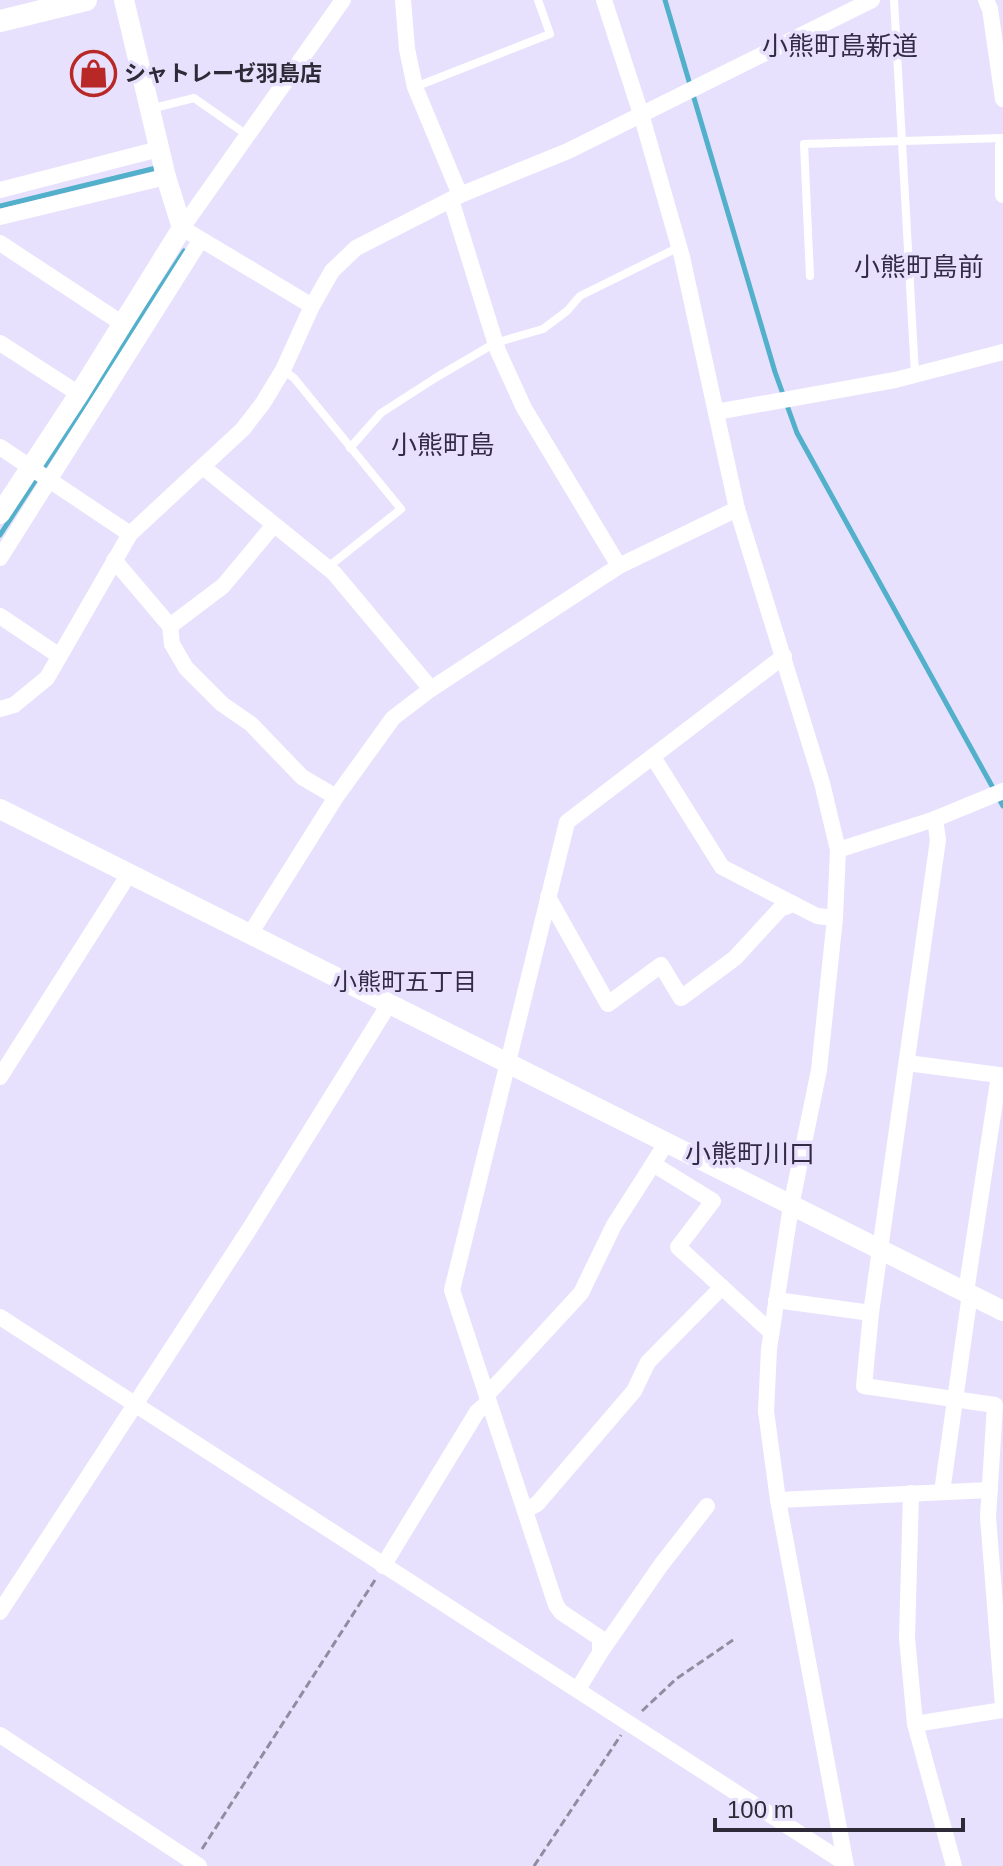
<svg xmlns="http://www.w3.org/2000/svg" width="1003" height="1866" font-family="Arial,'Noto Sans JP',sans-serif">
	<rect width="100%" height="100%" fill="#e8e1fd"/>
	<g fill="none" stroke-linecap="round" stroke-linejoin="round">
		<g stroke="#52b0ca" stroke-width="5">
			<path d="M 665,0 L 775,372 L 797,433 L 1003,806"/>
			<path d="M 0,206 L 156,168"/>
			<path d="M 0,535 L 184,251"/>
		</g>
		<g stroke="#928ca1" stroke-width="3" stroke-dasharray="8 4" stroke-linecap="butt">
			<path d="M 642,1711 L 676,1679 L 733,1640"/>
			<path d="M 202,1849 L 375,1580"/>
			<path d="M 534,1866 L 621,1735"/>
		</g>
		<g stroke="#fff" stroke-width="8">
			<path d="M 894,0 L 915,374"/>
			<path d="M 415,87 L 550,34 L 538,0"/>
			<path d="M 150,109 L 194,98 L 247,135"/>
			<path d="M 810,276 L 804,144 L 1003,138"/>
			<path d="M 283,370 L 294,378 L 401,509 L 328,567"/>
			<path d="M 350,448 L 381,413 L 437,377 L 495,343 L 543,329 L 567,311 L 580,296 L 679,247"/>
		</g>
		<g stroke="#fff" stroke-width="16">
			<path d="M 403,0 L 407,49 L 415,87 L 460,195"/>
			<path d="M 604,0 L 641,114 L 682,257 L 737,509 L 822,783 L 838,850 L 835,918 L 819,1070 L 791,1206 L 769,1349 L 766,1411 L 778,1500 L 846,1866"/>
			<path d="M 986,0 L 990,9 L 1003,99"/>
			<path d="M 1003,146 L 1003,195"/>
			<path d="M 0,190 L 159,149"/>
			<path d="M 451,200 L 498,351 L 524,408 L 619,566"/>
			<path d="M 0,217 L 166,177"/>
			<path d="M 0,243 L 123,324"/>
			<path d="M 312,306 L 182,228 L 343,0"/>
			<path d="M 0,343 L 79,394"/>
			<path d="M 716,412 L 895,380 L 1003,352"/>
			<path d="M 0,447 L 130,534"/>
			<path d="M 203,467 L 334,573 L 431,689"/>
			<path d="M 0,558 L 200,241"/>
			<path d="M 114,560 L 170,626 L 172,644 L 186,668 L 222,704 L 251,724 L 302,777 L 336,797"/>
			<path d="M 0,616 L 58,655"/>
			<path d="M 170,626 L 223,586 L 273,526"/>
			<path d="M 0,709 L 14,705 L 47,678 L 130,534 L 243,429 L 263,403 L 283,370 L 312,306 L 332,271 L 356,248 L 460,195 L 568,151 L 872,0"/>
			<path d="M 653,757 L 722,867 L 817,916 L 835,918"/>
			<path d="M 935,819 L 938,840 L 871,1313 L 864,1386 L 995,1405 L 988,1517 L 1003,1706"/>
			<path d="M 838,850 L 935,819 L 1003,791"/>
			<path d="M 548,897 L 608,1004 L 661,965 L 681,998 L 735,958 L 780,909 L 793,904"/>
			<path d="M 250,934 L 336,797 L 393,718 L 431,689 L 619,566 L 737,509"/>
			<path d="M 907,1063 L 999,1075 L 966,1292"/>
			<path d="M 0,1077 L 129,874"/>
			<path d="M 666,1143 L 653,1164 L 713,1201 L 678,1247 L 771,1332"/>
			<path d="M 776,1300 L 871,1313"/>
			<path d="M 0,1317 L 845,1863"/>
			<path d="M 487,1395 L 581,1293 L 614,1225 L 653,1164"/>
			<path d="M 942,1492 L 970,1294"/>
			<path d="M 911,1493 L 907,1638 L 915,1724 L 954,1866"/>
			<path d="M 778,1500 L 990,1490"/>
			<path d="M 526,1510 L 537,1504 L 634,1391 L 648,1362 L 722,1287"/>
			<path d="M 383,1566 L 477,1412 L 488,1402"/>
			<path d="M 0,1612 L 250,1228 L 389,1004"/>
			<path d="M 600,1653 L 661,1565 L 707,1506"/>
			<path d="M 578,1689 L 600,1653 L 600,1638 L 561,1612 L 556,1605 L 452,1290 L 567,822 L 784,656"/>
			<path d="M 915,1724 L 1003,1710"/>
			<path d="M 0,1735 L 199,1866"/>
		</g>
		<g stroke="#fff" stroke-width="20">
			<path d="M 0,514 L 79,394 L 182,228 L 166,177 L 124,0"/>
			<path d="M 0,809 L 1003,1311"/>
		</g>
		<path stroke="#fff" stroke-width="22" d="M 0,21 L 86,0"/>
	</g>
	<defs>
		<symbol id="shop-ring" viewBox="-11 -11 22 22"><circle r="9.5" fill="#e8e1fd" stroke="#b82827" stroke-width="1.5"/><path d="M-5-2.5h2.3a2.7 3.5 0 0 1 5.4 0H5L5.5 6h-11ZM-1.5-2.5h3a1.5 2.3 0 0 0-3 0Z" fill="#b82827"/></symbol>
	</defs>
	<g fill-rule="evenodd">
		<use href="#shop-ring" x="68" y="48" width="51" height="51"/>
	</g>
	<g text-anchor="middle" stroke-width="7" stroke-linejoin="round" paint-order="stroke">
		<g font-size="22" font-weight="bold" fill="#2e2a37" stroke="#e8e1fd" text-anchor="start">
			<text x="124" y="81">シャトレーゼ羽島店</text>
		</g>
		<g font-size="24" fill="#332b46" stroke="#e8e1fd">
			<text x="405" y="990">小熊町五丁目</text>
		</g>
		<g font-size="26" fill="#332b46" stroke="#e8e1fd">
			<text x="840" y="55">小熊町島新道</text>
			<text x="919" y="276">小熊町島前</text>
			<text x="443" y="454">小熊町島</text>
			<text x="750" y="1163">小熊町川口</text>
		</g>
	</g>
	<path d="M715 1818v12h248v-12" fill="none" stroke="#2e2a37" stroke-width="4"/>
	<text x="727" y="1818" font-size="24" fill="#2e2a37" stroke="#e8e1fd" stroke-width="6" paint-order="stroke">100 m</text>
</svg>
